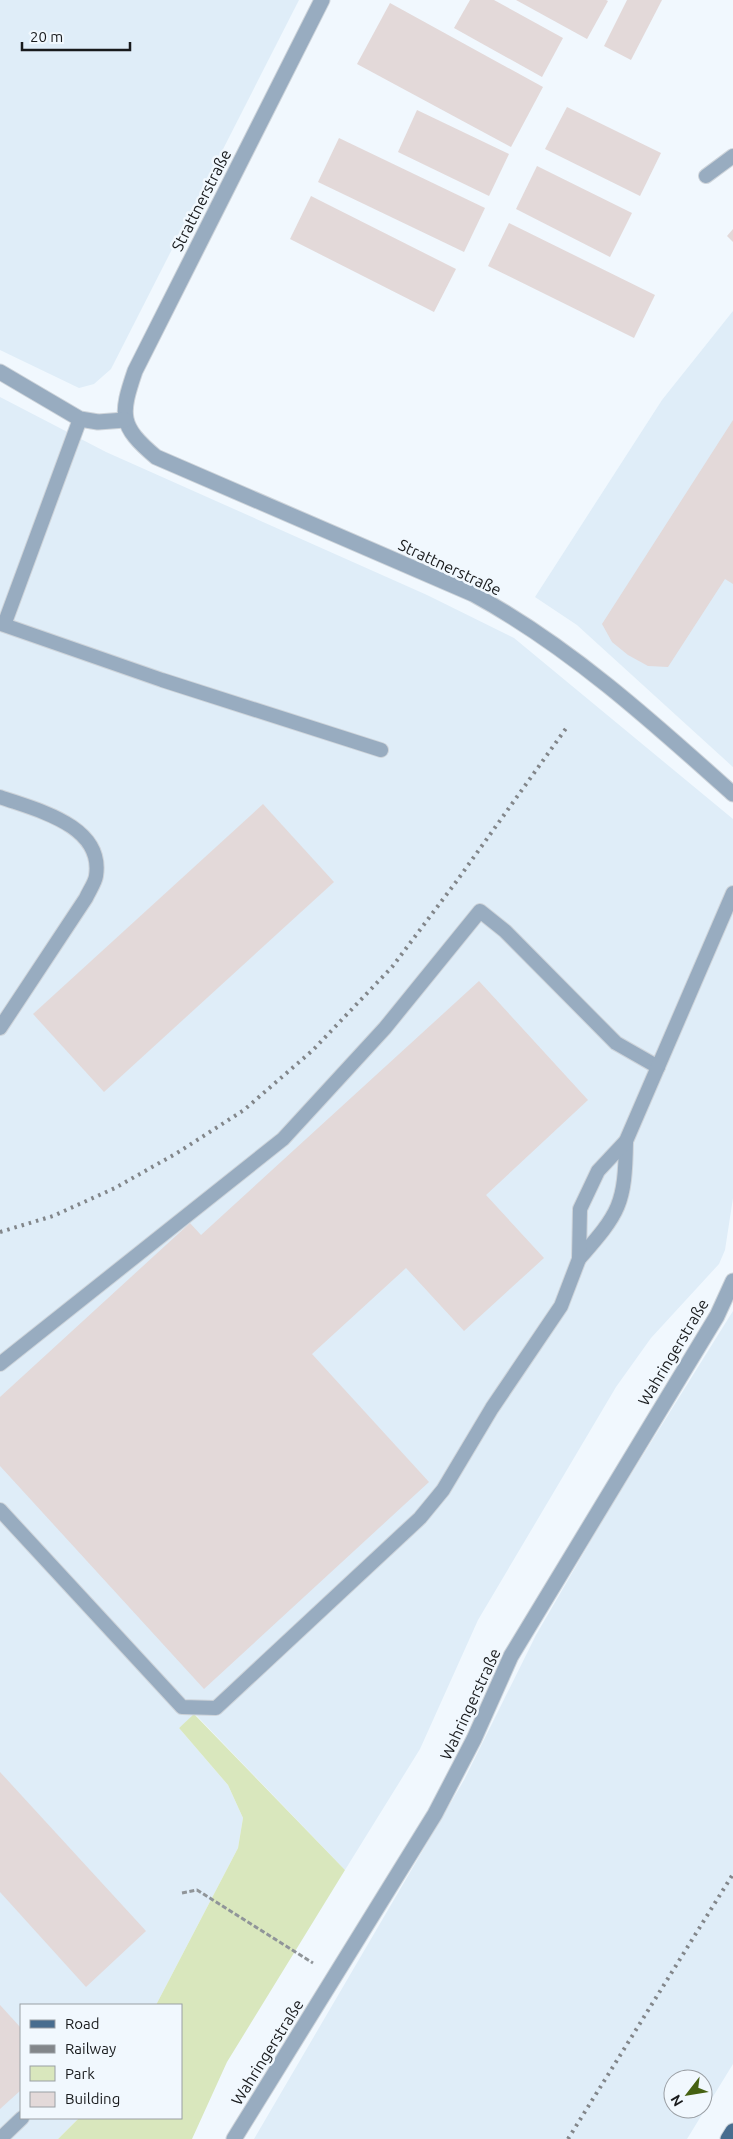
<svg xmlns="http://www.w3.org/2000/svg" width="733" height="2139" font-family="Ubuntu,sans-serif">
	<rect width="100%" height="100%" fill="#f1f8fe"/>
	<g fill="#dfedf8" fill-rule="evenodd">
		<path d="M 0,0 L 299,0 L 111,369 L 94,384 L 79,388 L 0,350 Z"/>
		<path d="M 733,311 L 733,767 L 577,625 L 535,597 L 662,400 Z"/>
		<path d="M 0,397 L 106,452 L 427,595 L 514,638 L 733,819 L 733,1198 L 725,1250 L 719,1264 L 651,1338 L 616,1387 L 478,1620 L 420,1749 L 345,1870 L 195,1714 L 179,1728 L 228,1785 L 243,1818 L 238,1848 L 156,2005 L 21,2005 L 21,2118 L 79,2118 L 58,2139 L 0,2139 Z"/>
		<path d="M 733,1311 L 733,2064 L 687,2139 L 254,2139 L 464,1780 L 536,1635 L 608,1511 ZM 673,2079 L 703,2079 L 703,2109 L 673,2109 Z"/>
	</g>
	<path fill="#d9e7bd" d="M 194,1714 L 345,1870 L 227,2062 L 192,2139 L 58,2139 L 79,2118 L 181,2118 L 181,2005 L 156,2005 L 238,1848 L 243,1818 L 228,1785 L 179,1728 Z"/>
	<g fill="#e3d9d9">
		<path d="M 470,0 L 494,0 L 563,38 L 542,77 L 454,28 Z"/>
		<path d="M 516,0 L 606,0 L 608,1 L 587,39 Z"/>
		<path d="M 627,0 L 662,0 L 631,60 L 604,46 Z"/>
		<path d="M 390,3 L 543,87 L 511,147 L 357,64 Z"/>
		<path d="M 567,107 L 661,153 L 640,196 L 545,149 Z"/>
		<path d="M 417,110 L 509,154 L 489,196 L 398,152 Z"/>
		<path d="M 339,138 L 485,208 L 464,252 L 318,182 Z"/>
		<path d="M 537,166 L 632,213 L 610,257 L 516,209 Z"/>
		<path d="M 311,196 L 456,269 L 434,312 L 290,239 Z"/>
		<path d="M 509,223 L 655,295 L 634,338 L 488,266 Z"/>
		<path d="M 733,229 L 733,242 L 727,236 Z"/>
		<path d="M 733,420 L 733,584 L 725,579 L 668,667 L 648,666 L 628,655 L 612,642 L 602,624 Z"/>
		<path d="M 263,804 L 334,882 L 104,1092 L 33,1014 Z"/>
		<path d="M 479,981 L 588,1100 L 486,1195 L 544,1258 L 464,1331 L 406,1268 L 312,1354 L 429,1482 L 204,1689 L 0,1466 L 0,1397 L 190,1223 L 201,1235 Z"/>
		<path d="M 0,1772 L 146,1931 L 86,1987 L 0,1892 Z"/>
		<path d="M 0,2005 L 21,2028 L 21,2090 L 0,2109 Z"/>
	</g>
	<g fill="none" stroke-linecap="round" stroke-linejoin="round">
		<defs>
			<g id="service">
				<path d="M 706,176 L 733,156"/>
				<path d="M 80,419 L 4,625 L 162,680 L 381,750"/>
				<path d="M 0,797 C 36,810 104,825 96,876 C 95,883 89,891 86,898 L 0,1028"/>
				<path d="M 579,1259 C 620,1212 625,1205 626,1141"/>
				<path d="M 0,1364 L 283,1139 L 385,1028 L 480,911 L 505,931 L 616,1043 L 658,1067"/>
				<path d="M 0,1510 L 182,1707 L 216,1708 L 420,1518 L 443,1490 L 492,1408 L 561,1306 L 579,1259 L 580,1209 L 598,1171 L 626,1141 L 733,893"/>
				<path d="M 0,2139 L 22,2118"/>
			</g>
			<g id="minor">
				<path d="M 322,0 L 135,371 C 120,415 119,426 156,457 L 473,594 C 569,646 653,722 733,794"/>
				<path d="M 0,372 L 80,419 L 98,422 L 125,420"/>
				<path d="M 234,2139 L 435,1814 L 474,1739 L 511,1656 L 717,1316 L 733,1281"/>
			</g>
			<path id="primary" d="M 728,2139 L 733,2131"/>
		</defs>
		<use href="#service" stroke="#ced4da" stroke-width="16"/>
		<use href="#minor" stroke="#ced4da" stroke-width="17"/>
		<use href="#primary" stroke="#ced4da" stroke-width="17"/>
		<path stroke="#909599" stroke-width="3" stroke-dasharray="5 2.5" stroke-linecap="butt" d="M 182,1893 L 197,1890 L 313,1963"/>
		<use href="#service" stroke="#98acc0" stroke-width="14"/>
		<use href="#minor" stroke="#98acc0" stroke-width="15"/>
		<use href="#primary" stroke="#486d8f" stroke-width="15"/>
		<g stroke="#82868a" stroke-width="4" stroke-dasharray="2.5 5" stroke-linecap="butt">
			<path d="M 0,1232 L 53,1216 L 115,1188 L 177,1153 L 244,1110 L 313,1050 L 392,967 L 456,882 L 567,727"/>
			<path d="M 568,2139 L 733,1874"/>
		</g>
	</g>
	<g text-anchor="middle" stroke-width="5" stroke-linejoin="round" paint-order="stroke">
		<g font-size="16" fill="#181a1c" stroke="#f1f8fe">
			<text transform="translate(201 200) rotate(-63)" y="6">Strattnerstraße</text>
			<text transform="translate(450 567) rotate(25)" y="6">Strattnerstraße</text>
			<text transform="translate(673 1352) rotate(-59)" y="6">Wahringerstraße</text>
			<text transform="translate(470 1704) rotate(-65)" y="6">Wahringerstraße</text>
			<text transform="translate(267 2052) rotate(-58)" y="6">Wahringerstraße</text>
		</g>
	</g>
	<rect x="20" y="2004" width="162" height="115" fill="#f1f8fe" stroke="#9a9fa4"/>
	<rect x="30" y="2020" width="25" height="8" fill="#486d8f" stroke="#9a9fa4"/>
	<text x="65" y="2029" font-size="15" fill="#181a1c">Road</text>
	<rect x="30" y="2045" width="25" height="8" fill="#82868a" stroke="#9a9fa4"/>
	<text x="65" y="2054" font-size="15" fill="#181a1c">Railway</text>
	<rect x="30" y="2066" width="25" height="15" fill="#d9e7bd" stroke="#9a9fa4"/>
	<text x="65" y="2079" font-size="15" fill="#181a1c">Park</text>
	<rect x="30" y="2092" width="25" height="15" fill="#e3d9d9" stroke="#9a9fa4"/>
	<text x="65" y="2104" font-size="15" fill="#181a1c">Building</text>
	<g transform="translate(688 2094) rotate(239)"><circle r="24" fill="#f1f8fe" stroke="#9a9fa4"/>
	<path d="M0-4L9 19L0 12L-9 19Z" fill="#456112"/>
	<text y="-8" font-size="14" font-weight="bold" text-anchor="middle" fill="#181a1c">N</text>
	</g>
	<path d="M22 42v8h108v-8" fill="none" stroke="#181a1c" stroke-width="2.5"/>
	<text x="30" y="42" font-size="15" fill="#181a1c" stroke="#f1f8fe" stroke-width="4" paint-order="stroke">20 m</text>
</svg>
